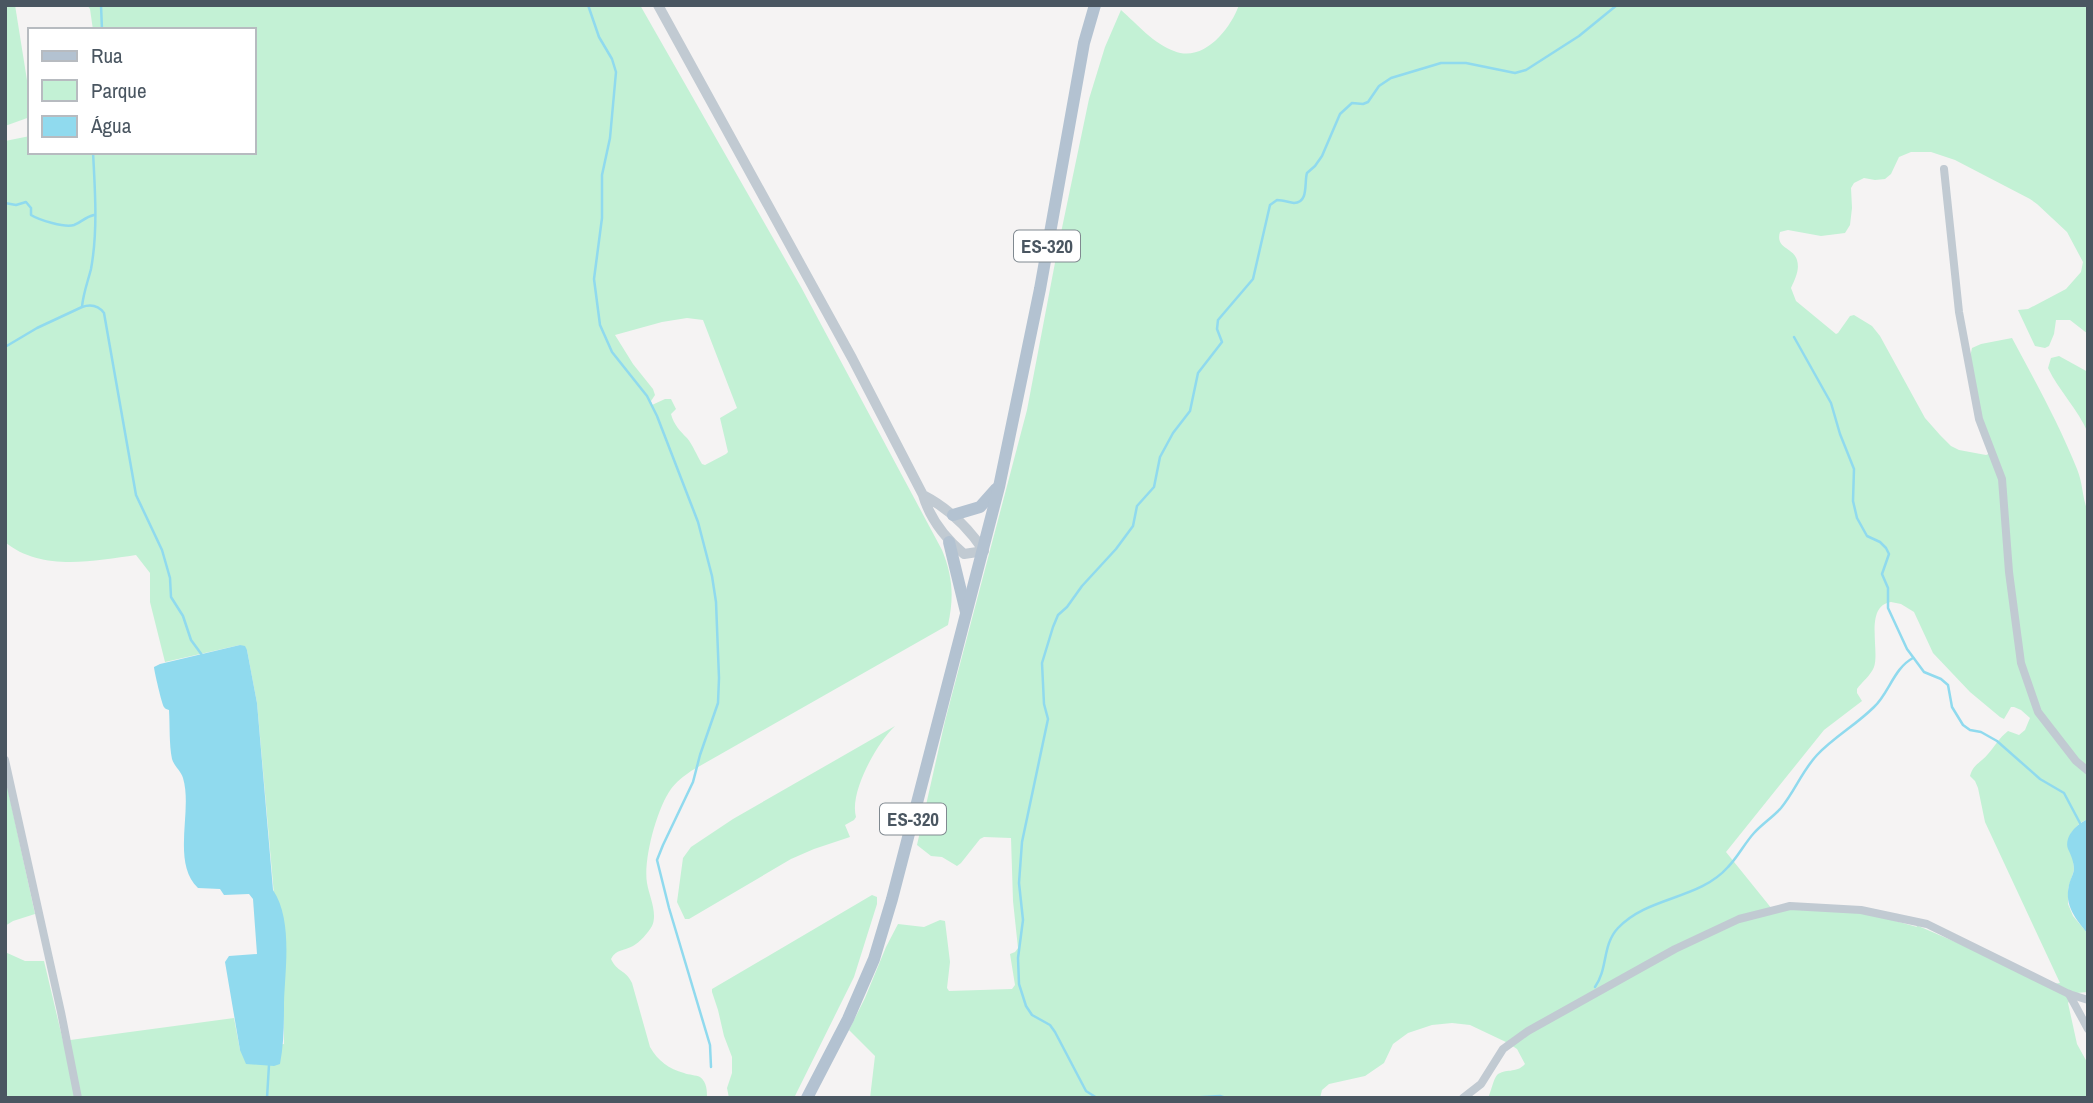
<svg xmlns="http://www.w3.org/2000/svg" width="2093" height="1103" font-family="'Archivo Narrow',sans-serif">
	<rect width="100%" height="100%" fill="#f5f3f3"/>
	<g fill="#c3f1d5" fill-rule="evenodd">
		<path d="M 5,5 L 15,5 L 30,99 L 30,117 L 5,126 Z"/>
		<path d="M 87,5 L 640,5 L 801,287 L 942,550 C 953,577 954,597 948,625 L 691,771 C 684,776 676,782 671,789 C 657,808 643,860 647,883 C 649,896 658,913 652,926 C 648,933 640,942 633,946 C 624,951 616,949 611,959 C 617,972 626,970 632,983 L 650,1047 C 658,1061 669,1069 684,1073 C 689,1075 696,1075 700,1077 C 707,1082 707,1091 707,1098 L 5,1098 L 5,952 L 25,961 L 44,961 L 63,1041 L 234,1018 L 240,1050 L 284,1044 L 284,1007 L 257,703 L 247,650 L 240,645 L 165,662 L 150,602 L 150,573 L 136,555 C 94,561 41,572 5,542 L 5,141 L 30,136 L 30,152 L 254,152 L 254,30 L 93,30 L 90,9 ZM 687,318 L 703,320 L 737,408 L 720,418 L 728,452 L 726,454 L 705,465 L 702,464 C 697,456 693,445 687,438 C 680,431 674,425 671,414 L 676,409 L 671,399 L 665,399 L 652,405 L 651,401 L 655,395 L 653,389 L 633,364 L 615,335 L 662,322 Z"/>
		<path d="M 1239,5 L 2088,5 L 2088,334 L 2070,320 L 2056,320 L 2054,334 L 2049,346 L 2045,348 L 2035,346 L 2018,310 L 2028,309 L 2066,289 L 2081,272 L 2083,262 L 2067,232 L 2037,204 L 2030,199 L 1955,160 L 1931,152 L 1911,152 L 1899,157 L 1891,174 L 1885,179 L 1875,180 L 1864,178 L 1854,183 L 1851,188 L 1852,208 L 1850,225 L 1845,233 L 1821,236 L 1788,230 L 1780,232 C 1775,249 1793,247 1797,260 C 1800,270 1795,279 1791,288 L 1796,301 L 1836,334 L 1838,333 L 1850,316 L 1854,315 L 1872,326 L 1880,336 L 1925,418 L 1940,435 L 1951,446 L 1959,450 L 1986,455 L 1991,453 L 1980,419 L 1970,357 L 1972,348 L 1981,344 L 2012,338 C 2035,381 2059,424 2077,469 C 2083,483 2082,498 2088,511 L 2088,819 L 2080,823 L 2071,833 L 2074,870 L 2068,889 L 2068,904 L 2073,916 L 2088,934 L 2088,992 L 2076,993 L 2068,1003 L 2077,1044 L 2088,1064 L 2088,1098 L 1488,1098 C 1491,1092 1493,1080 1497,1075 C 1505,1068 1516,1074 1525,1064 L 1517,1049 L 1508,1043 L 1470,1025 L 1452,1023 L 1432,1025 L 1408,1033 L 1393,1044 L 1384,1063 L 1365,1076 L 1329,1084 L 1322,1090 L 1320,1098 L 870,1098 L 875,1056 L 849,1030 L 865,998 L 886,947 L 898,924 L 924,927 L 940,920 L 945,921 L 950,962 L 947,988 L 949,991 L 1012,989 L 1015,985 L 1010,954 L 1015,952 L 1018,948 L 1013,901 L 1011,838 L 984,837 L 980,839 L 961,863 L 957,866 L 942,857 L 931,856 L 917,845 L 945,721 L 1027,410 L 1058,247 L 1089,99 L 1105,47 L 1121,10 C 1137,24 1154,44 1174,51 C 1203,63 1230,30 1239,5 ZM 1891,602 L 1901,604 L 1914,612 L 1933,653 L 1970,692 L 2000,717 L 2004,719 L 2011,707 L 2014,707 L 2021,710 L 2030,718 L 2025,730 L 2019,735 L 2008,731 C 1999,738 1996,745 1988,754 C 1981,763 1973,764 1970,776 L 1975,781 L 1978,788 L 1985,822 L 2060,983 L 2053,984 L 1916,925 L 1917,927 L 1874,915 L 1824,908 L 1772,909 L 1726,852 L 1824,730 L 1862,701 L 1857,693 L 1857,689 C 1862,682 1871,675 1874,667 C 1880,650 1864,606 1891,602 Z"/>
		<path d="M 2059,356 L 2088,372 L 2088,433 C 2078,409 2059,391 2048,368 L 2051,358 Z"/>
		<path d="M 895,726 C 877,743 849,792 856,817 L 854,820 L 845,825 L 850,837 L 814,849 L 791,859 L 689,919 L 685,919 L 677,902 L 683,858 L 691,847 L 733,819 Z"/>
		<path d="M 5,776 L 35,914 L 13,921 L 5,926 Z"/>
		<path d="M 872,895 L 877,897 L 877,904 L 854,977 L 794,1098 L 729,1098 L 727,1088 L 732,1073 L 732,1057 L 724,1036 L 718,1010 L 712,992 L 712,989 Z"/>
	</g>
	<g fill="#90daee">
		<path d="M 240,645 L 245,646 L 247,650 L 257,703 L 273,890 C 293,920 285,969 284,1003 C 284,1024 284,1043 280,1064 L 274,1066 L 246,1064 L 240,1050 L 225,962 L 229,956 L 257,954 L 253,899 L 249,894 L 224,895 L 220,889 L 198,888 C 171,862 193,811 183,778 C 181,771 174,766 172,759 C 169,744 170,726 169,710 C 167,709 165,709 164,707 C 162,705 154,670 154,667 L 160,664 Z"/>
		<path d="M 2088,819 L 2088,934 C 2076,919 2064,906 2069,885 C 2070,880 2073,875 2074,870 C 2074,862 2071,855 2068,849 C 2064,836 2077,824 2088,819 Z"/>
	</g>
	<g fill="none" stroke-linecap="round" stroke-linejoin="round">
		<g stroke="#90daee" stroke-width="2.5">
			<path d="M 101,5 L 102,30"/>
			<path d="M 588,5 L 599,37 L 612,59 L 616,72 L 610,138 L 602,175 L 602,218 L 594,279 L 600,325 L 612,352 L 647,396 L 657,416 L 698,522 L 712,576 L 716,602 L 719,678 L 718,703 L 700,755 L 693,782 L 663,845 L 657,860 L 669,908 L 710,1045 L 711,1067"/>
			<path d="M 5,203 L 16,205 L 26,202 L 31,208 L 31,215 C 39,220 65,228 74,225 C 82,222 85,217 94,215"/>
			<path d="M 82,307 C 83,294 88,281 91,269 C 98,231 95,190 93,152"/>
			<path d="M 1794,337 L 1831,403 L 1840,434 L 1854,469 L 1853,501 L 1857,518 L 1867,536 L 1880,542 L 1886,548 L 1889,554 L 1882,574 L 1888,588 L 1888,608 L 1907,649 L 1924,672 L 1941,679 L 1948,685 L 1952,707 L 1963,725 L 1970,730 L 1981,732 L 1997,741 L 2040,779 L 2064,793 L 2081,825"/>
			<path d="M 5,347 L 37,328 L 82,307 C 91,304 98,305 104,313 L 136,495 L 162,550 L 170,578 L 171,597 L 183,616 L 191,640 L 202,655"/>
			<path d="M 1595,987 C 1608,969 1602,945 1618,928 C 1648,896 1699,900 1728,867 C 1738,857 1744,844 1754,833 C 1762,824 1773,817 1781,808 C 1795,791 1802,771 1817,755 C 1834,737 1856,725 1874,707 C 1889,693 1894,668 1913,658"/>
			<path d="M 267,1098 L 269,1065"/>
			<path d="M 1097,1098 L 1086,1091 L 1055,1032 L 1050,1025 L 1032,1015 L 1026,1006 L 1019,984 L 1018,958 L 1023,920 L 1019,883 L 1022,842 L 1048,719 L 1044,704 L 1042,663 L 1053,627 L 1058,615 L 1067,607 L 1082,586 L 1116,549 L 1133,526 L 1137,506 L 1154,487 L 1160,457 L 1173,433 L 1190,411 L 1198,373 L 1222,342 L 1217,329 L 1218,320 L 1253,279 L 1270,205 L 1277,200 C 1283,200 1288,202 1294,203 C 1309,203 1304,182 1307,173 L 1315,166 L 1322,156 L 1340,114 L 1352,103 L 1363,104 L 1368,102 L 1379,86 L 1391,78 L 1441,63 L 1466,63 L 1515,73 L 1526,70 L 1579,36 L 1617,5"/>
			<path d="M 1187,1098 L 1220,1096 L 1226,1098"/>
		</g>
		<g stroke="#c1cad2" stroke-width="8">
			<path d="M 1944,169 L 1959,312 L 1979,419 L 2002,479 L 2009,572 L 2021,663 L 2038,712 L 2076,761 L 2088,771"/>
			<path d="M 5,760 L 61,1012 L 78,1098"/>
			<path d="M 2069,994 L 2088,1029"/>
			<path d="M 1463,1098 L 1481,1084 L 1503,1049 L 1528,1031 L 1675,949 L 1739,919 L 1790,906 L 1861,910 L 1927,924 L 2069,994 L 2088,1000"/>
		</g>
		<path stroke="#c1cad2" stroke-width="10" d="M 658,5 L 852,358 L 923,495 C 930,519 945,538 964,554 L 984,551 C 968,527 948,508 923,495"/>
		<g stroke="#b3c2d1" stroke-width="12">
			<path d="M 953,515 L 980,507 L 996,489"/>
			<path d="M 949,542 L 966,612"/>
			<path d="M 807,1098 L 848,1019 L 874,959 L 892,899 L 999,487 L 1040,289 L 1084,43 L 1095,5"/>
		</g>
	</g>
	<g text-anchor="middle" stroke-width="7" stroke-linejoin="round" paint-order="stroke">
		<g fill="#fff" stroke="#808990" stroke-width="2">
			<rect x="1014" y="230.5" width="66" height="31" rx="5"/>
			<rect x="880" y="803.5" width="66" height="31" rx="5"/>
		</g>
		<g font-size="19" font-weight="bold" fill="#4a5661">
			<text x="1047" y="253">ES-320</text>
			<text x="913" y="826">ES-320</text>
		</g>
	</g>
	<rect width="2093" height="1103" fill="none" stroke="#4a5661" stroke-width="14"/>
	<rect x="28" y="28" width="228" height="126" fill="#ffffff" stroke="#b7bbc0" stroke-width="2"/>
	<rect x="42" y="51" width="35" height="10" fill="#b3c2d1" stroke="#b7bbc0" stroke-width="2"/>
	<text x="91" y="63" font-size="21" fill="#4a5661">Rua</text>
	<rect x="42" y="80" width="35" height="21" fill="#c3f1d5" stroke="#b7bbc0" stroke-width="2"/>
	<text x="91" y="98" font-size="21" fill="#4a5661">Parque</text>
	<rect x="42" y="116" width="35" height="21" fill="#90daee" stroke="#b7bbc0" stroke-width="2"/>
	<text x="91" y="133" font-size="21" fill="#4a5661">Água</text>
</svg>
